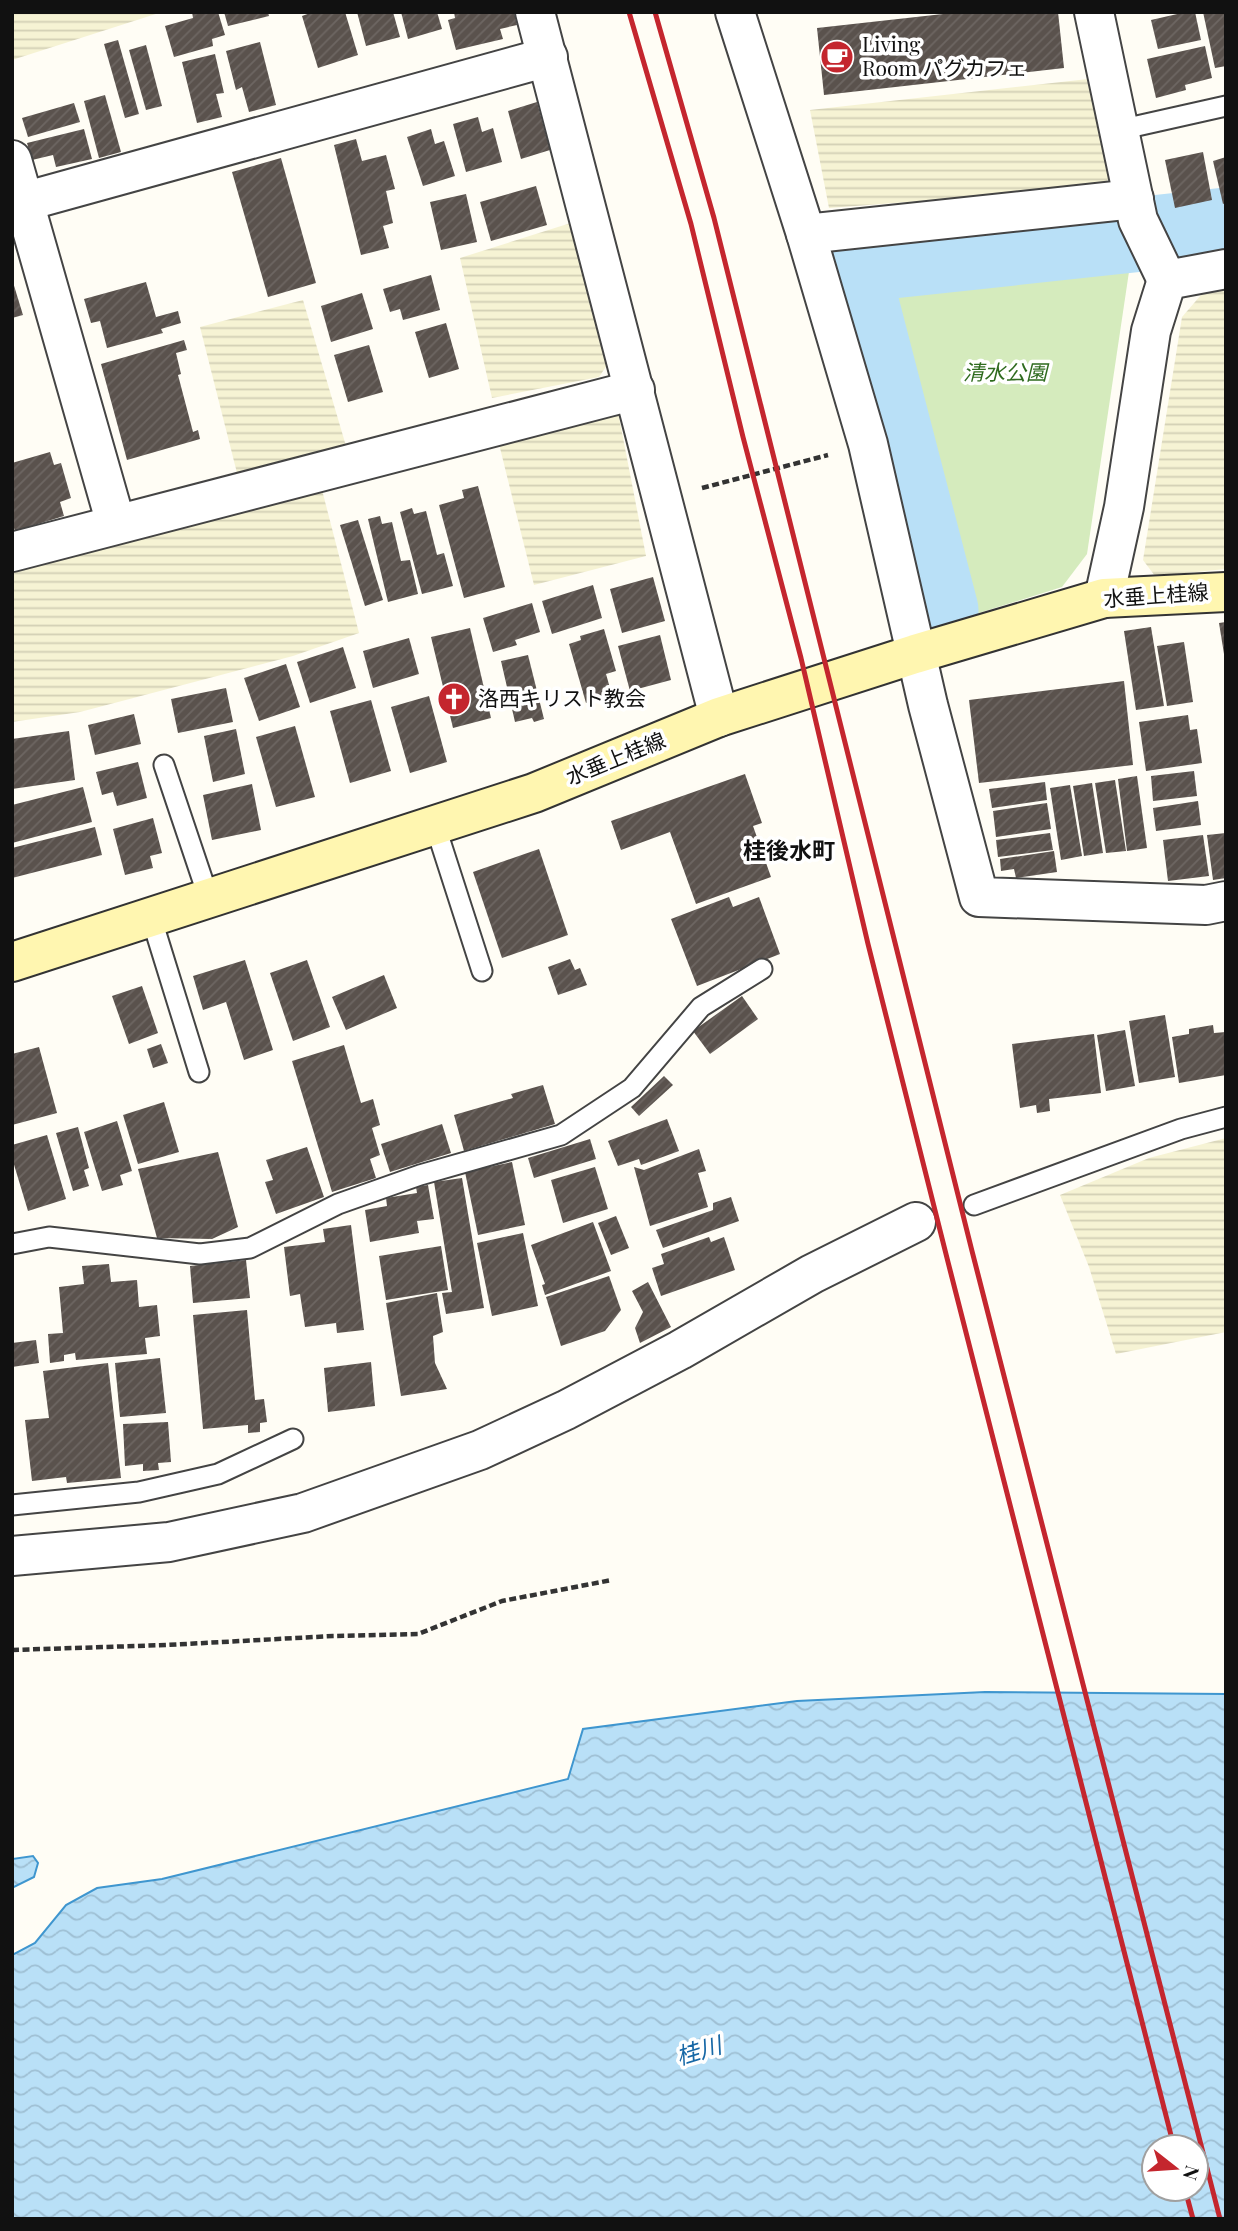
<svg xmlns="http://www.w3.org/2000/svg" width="1238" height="2231" font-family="'Playfair Display','Noto Sans JP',serif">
	<defs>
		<pattern id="farmland-rules" width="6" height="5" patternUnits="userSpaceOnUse" patternTransform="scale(1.75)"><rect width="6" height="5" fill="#f6f3d4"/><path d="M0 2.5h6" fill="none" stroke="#d2cfb5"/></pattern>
		<pattern id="water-waves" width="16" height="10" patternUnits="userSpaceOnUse" patternTransform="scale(1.75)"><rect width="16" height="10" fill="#b9e0f7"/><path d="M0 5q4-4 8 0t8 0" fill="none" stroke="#9ebfd3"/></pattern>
		<pattern id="building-hatch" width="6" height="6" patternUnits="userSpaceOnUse" patternTransform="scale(1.75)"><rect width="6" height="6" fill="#5a524d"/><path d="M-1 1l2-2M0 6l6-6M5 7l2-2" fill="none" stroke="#6d6662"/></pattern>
	</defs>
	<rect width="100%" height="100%" fill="#fffdf5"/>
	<g fill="url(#farmland-rules)">
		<path d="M 12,12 L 162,12 L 12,60 Z"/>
		<path d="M 1097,78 L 1118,159 L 1104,187 L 829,208 L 810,110 Z"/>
		<path d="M 577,221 L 616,352 L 599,377 L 492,398 L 460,258 Z"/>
		<path d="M 1226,286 L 1226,569 L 1155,576 L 1143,560 L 1182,317 L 1207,288 Z"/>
		<path d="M 303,300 L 346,446 L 237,473 L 200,327 Z"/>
		<path d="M 618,412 L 646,556 L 534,585 L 499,444 Z"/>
		<path d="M 321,486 L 359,633 L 293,656 L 80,712 L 12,722 L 12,572 Z"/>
		<path d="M 1226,1138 L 1226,1332 L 1116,1354 L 1089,1267 L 1060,1195 L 1149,1158 Z"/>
	</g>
	<path fill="#d5ebbd" d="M 1122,250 L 1130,265 L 1087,554 L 1062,587 L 966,617 L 957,616 L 870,280 Z"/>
	<g fill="url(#water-waves)" stroke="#3f96cf" stroke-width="2" fill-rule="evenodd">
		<path d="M 985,1692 L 1226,1694 L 1226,2219 L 12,2219 L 12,1955 L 35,1943 L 66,1905 L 97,1888 L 162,1879 L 568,1779 L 583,1729 L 797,1701 ZM 1154,2147 L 1196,2147 L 1196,2189 L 1154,2189 Z"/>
		<path d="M 33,1856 L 38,1863 L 34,1877 L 12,1888 L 12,1859 Z"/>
	</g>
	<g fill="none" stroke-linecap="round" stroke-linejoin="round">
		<path stroke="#b9e0f7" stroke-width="75" d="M 941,610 L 855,279 L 864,264 L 1226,225"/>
	</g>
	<g fill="url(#building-hatch)">
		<path d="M 192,12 L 218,12 L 225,35 L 212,39 L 213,46 L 174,57 L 165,26 L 193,18 Z"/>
		<path d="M 224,12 L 268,12 L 269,16 L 228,26 Z"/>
		<path d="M 313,12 L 345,12 L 358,55 L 318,68 L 302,16 Z"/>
		<path d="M 357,12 L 393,12 L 400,37 L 366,46 Z"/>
		<path d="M 401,12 L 437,12 L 442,29 L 408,39 Z"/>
		<path d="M 454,12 L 514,12 L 517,25 L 500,29 L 503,39 L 456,50 L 448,20 L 455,18 Z"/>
		<path d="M 961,12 L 1058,12 L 1064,68 L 824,95 L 817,28 Z"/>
		<path d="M 1186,12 L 1195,12 L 1201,40 L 1158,49 L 1151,20 Z"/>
		<path d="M 1203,12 L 1226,12 L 1226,66 L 1215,68 Z"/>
		<path d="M 118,40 L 139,114 L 125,118 L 104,44 Z"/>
		<path d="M 260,42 L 276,105 L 249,112 L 242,87 L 236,90 L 226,51 Z"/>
		<path d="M 146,45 L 162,106 L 146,110 L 129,50 Z"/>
		<path d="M 1205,46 L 1212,78 L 1185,85 L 1186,90 L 1156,98 L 1147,59 Z"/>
		<path d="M 215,54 L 224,93 L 216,94 L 222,117 L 197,123 L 182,62 Z"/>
		<path d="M 105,95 L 121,152 L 99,158 L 84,101 Z"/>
		<path d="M 537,102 L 550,150 L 521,159 L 508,111 Z"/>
		<path d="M 74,103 L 80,122 L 28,137 L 22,118 Z"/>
		<path d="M 478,117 L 482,132 L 493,128 L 502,162 L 466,172 L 453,124 Z"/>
		<path d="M 84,129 L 92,159 L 56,167 L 53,155 L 32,160 L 27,143 Z"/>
		<path d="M 431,129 L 435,144 L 444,141 L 455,176 L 423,186 L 407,137 Z"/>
		<path d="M 356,139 L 362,161 L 386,155 L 395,189 L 386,191 L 393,223 L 383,226 L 389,248 L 361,255 L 334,145 Z"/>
		<path d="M 1203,152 L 1212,200 L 1175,208 L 1165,160 Z"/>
		<path d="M 1226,157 L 1226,203 L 1223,204 L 1213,161 Z"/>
		<path d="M 281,158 L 316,283 L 268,297 L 232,172 Z"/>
		<path d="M 536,186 L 547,225 L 491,241 L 480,202 Z"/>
		<path d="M 466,194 L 477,242 L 441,250 L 430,202 Z"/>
		<path d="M 431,275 L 440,310 L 403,320 L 400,309 L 390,312 L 383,289 Z"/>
		<path d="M 12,279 L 23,315 L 12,318 Z"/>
		<path d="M 146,282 L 156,317 L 178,311 L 181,323 L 161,329 L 163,333 L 107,348 L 100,321 L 91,323 L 84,299 Z"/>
		<path d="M 362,293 L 373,329 L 331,342 L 321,306 Z"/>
		<path d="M 446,323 L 459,369 L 429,378 L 415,332 Z"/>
		<path d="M 184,340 L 187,350 L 176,353 L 181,374 L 178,375 L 193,432 L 198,430 L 200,439 L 127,460 L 101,364 Z"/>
		<path d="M 369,345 L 383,392 L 348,402 L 334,355 Z"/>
		<path d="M 50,452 L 54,465 L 61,463 L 71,498 L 60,502 L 64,516 L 15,531 L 12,522 L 12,463 Z"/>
		<path d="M 478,486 L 505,587 L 464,598 L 439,505 L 464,498 L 462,490 Z"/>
		<path d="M 412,508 L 414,514 L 426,511 L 437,555 L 444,553 L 453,586 L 422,594 L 400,512 Z"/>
		<path d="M 380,516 L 382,524 L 392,522 L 401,561 L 410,560 L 418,594 L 388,602 L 368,519 Z"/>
		<path d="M 358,520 L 383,600 L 365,606 L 340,525 Z"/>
		<path d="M 653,577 L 665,621 L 622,633 L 610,589 Z"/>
		<path d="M 593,585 L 602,618 L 552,634 L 542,601 Z"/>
		<path d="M 532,603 L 540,632 L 515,640 L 517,645 L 493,652 L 483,618 Z"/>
		<path d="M 1226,622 L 1226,654 L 1224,654 L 1219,623 Z"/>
		<path d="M 1151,627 L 1164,706 L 1136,710 L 1124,631 Z"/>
		<path d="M 470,628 L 491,718 L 453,728 L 431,637 Z"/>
		<path d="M 604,629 L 616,671 L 606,674 L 612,695 L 586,703 L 569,644 L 581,640 L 580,636 Z"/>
		<path d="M 660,635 L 671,680 L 630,691 L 618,646 Z"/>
		<path d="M 409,638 L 419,674 L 373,688 L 363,651 Z"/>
		<path d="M 1184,642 L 1193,702 L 1167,706 L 1157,646 Z"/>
		<path d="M 343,647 L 356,688 L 310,703 L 297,662 Z"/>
		<path d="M 528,655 L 544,719 L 534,722 L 532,718 L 515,722 L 501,661 Z"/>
		<path d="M 286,664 L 300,707 L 259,721 L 244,678 Z"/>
		<path d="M 1124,681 L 1133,765 L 979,783 L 969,700 Z"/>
		<path d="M 226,688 L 233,722 L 178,733 L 171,699 Z"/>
		<path d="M 429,696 L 447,762 L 410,773 L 391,707 Z"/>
		<path d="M 371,700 L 391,771 L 350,783 L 330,711 Z"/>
		<path d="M 134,714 L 141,744 L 95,755 L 88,725 Z"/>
		<path d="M 1188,715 L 1190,730 L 1197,729 L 1202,763 L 1146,771 L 1139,722 Z"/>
		<path d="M 295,726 L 315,797 L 276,807 L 256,737 Z"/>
		<path d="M 236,729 L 245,774 L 213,782 L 204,736 Z"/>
		<path d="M 69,731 L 75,780 L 12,789 L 12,739 Z"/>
		<path d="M 138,762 L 147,798 L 117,806 L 113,792 L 102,795 L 96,772 Z"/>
		<path d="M 1194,771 L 1197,796 L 1153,801 L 1151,776 Z"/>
		<path d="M 745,774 L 762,823 L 753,826 L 771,877 L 696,904 L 670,832 L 621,850 L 611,821 Z"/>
		<path d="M 1137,776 L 1147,848 L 1127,851 L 1118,779 Z"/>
		<path d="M 1115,780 L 1126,851 L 1106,853 L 1095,783 Z"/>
		<path d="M 1045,782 L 1047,800 L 992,808 L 989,789 Z"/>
		<path d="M 1092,783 L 1103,853 L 1084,856 L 1073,786 Z"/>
		<path d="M 252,784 L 261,830 L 212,840 L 203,795 Z"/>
		<path d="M 1070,785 L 1082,856 L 1061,860 L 1050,788 Z"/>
		<path d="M 83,787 L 92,822 L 12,843 L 12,805 Z"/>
		<path d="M 1198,801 L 1201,825 L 1156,831 L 1153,808 Z"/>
		<path d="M 1047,803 L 1051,829 L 996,837 L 993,811 Z"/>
		<path d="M 153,818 L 162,853 L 150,856 L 153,868 L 125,875 L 113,829 Z"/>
		<path d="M 95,827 L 102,855 L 12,878 L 12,848 Z"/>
		<path d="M 1050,833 L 1053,850 L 998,857 L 996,840 Z"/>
		<path d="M 1226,833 L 1226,878 L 1213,880 L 1207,835 Z"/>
		<path d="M 1203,835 L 1209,876 L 1168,881 L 1163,840 Z"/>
		<path d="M 539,849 L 568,935 L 502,958 L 473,872 Z"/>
		<path d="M 1054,851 L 1057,872 L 1016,878 L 1014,869 L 1001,871 L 1000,859 Z"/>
		<path d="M 729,897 L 733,907 L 759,897 L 780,954 L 697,986 L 671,919 Z"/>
		<path d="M 570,959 L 575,970 L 580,968 L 587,985 L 558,995 L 548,967 Z"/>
		<path d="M 245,960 L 273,1050 L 244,1060 L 226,1002 L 203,1010 L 193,976 Z"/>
		<path d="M 307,960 L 330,1027 L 293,1041 L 270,973 Z"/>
		<path d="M 384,975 L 397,1008 L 346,1030 L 332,997 Z"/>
		<path d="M 142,986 L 158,1033 L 129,1044 L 112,996 Z"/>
		<path d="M 742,996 L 758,1019 L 710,1054 L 693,1031 Z"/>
		<path d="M 1165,1015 L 1175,1077 L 1139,1083 L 1129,1021 Z"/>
		<path d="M 1213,1025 L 1214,1033 L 1226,1032 L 1226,1075 L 1179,1083 L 1172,1037 L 1189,1034 L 1189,1029 Z"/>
		<path d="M 1125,1030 L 1135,1086 L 1106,1091 L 1097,1035 Z"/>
		<path d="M 1094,1034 L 1101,1093 L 1049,1099 L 1050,1111 L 1037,1113 L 1036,1105 L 1020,1108 L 1012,1044 Z"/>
		<path d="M 161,1044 L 168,1063 L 153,1068 L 147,1049 Z"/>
		<path d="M 344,1045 L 361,1103 L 373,1099 L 380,1125 L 372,1128 L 380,1155 L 370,1159 L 376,1178 L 332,1192 L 292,1061 Z"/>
		<path d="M 39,1047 L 57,1113 L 12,1125 L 12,1054 Z"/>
		<path d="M 664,1076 L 673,1085 L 639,1116 L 631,1107 Z"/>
		<path d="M 543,1085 L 555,1124 L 464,1151 L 454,1115 L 513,1098 L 511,1094 Z"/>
		<path d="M 164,1102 L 179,1152 L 138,1164 L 123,1115 Z"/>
		<path d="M 667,1119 L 679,1151 L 641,1165 L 639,1159 L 618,1166 L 608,1141 Z"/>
		<path d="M 117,1121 L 132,1171 L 120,1175 L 123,1185 L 102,1191 L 84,1132 Z"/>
		<path d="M 442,1124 L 451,1153 L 390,1172 L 381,1144 Z"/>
		<path d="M 78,1127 L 89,1168 L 84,1170 L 89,1186 L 73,1191 L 56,1133 Z"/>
		<path d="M 47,1135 L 66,1199 L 28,1211 L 12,1158 L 12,1145 Z"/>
		<path d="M 590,1139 L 596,1159 L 534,1178 L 528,1158 Z"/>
		<path d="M 307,1147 L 324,1197 L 276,1214 L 265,1182 L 273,1180 L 266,1160 Z"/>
		<path d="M 699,1149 L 706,1171 L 698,1173 L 708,1207 L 650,1226 L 634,1167 L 644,1170 Z"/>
		<path d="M 218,1152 L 238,1227 L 212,1239 L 157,1238 L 138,1169 Z"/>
		<path d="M 512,1162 L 525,1225 L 478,1235 L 465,1172 Z"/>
		<path d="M 595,1167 L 608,1209 L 563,1223 L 551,1180 Z"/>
		<path d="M 462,1178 L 484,1308 L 446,1314 L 442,1293 L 452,1292 L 434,1182 Z"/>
		<path d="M 428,1185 L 434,1219 L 417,1221 L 419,1233 L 370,1242 L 365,1210 L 387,1206 L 386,1198 L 417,1193 L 416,1187 Z"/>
		<path d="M 731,1197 L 739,1221 L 663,1248 L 656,1230 L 713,1210 L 713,1203 Z"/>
		<path d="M 616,1216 L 629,1248 L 611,1255 L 598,1223 Z"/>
		<path d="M 593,1222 L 611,1271 L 545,1295 L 542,1285 L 545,1284 L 531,1245 Z"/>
		<path d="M 351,1225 L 364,1330 L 337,1333 L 336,1323 L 305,1327 L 300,1294 L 290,1296 L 284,1247 L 325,1242 L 323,1229 Z"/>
		<path d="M 523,1233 L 538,1306 L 492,1316 L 477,1243 Z"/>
		<path d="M 709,1237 L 711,1242 L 724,1237 L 735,1270 L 661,1296 L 652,1268 L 664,1264 L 661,1254 Z"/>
		<path d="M 441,1246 L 448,1290 L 386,1300 L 379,1256 Z"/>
		<path d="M 246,1260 L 250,1298 L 193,1303 L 190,1266 Z"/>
		<path d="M 109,1264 L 111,1282 L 137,1280 L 139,1307 L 157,1305 L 160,1336 L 145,1338 L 147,1354 L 76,1360 L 75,1353 L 64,1355 L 64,1361 L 50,1363 L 48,1334 L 63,1333 L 59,1287 L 84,1284 L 82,1266 Z"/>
		<path d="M 609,1276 L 621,1310 L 605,1331 L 561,1346 L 546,1297 Z"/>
		<path d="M 648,1282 L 671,1327 L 640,1343 L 635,1328 L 643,1312 L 632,1291 Z"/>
		<path d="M 437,1293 L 443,1332 L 433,1336 L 435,1363 L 447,1389 L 401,1396 L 386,1303 Z"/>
		<path d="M 247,1310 L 255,1400 L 264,1399 L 267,1422 L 260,1423 L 260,1432 L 248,1433 L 248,1425 L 203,1429 L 193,1315 Z"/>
		<path d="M 36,1340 L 39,1363 L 12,1367 L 12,1343 Z"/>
		<path d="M 160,1358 L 166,1413 L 120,1417 L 115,1363 Z"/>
		<path d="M 371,1362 L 375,1406 L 328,1412 L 324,1368 Z"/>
		<path d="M 108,1363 L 121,1478 L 67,1483 L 66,1477 L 32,1481 L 25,1420 L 49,1418 L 43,1371 Z"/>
		<path d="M 168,1422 L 171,1462 L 158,1463 L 159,1470 L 143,1471 L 143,1464 L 125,1466 L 123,1424 Z"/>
	</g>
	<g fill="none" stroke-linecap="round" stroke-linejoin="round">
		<defs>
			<g id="lane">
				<path d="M 1119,130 L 1226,106"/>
				<path d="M 164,765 L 209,899"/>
				<path d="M 435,825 L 482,971"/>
				<path d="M 151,917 L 199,1072"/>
				<path d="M 974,1205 L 1181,1129 L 1226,1117"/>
				<path d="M 12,1244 L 49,1237 L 200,1254 L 250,1248 L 338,1204 L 420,1175 L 561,1135 L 632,1088 L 701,1007 L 762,969"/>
				<path d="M 12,1505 L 139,1492 L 218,1474 L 293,1439"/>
			</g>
			<g id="street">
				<path d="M 535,12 L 719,717"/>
				<path d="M 735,12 L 806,234 L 868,444 L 928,705 L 979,897 L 1206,905 L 1226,901"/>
				<path d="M 1094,12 L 1138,220 L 1167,280"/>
				<path d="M 12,160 L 116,524"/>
				<path d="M 23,202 L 548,57"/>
				<path d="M 806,234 L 1134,199"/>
				<path d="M 12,552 L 635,390"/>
				<path d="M 1104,598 L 1124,507 L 1151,331 L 1167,280 L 1226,269"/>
				<path d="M 12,1556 L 169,1542 L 303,1513 L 480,1450 L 566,1410 L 680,1350 L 812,1274 L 916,1222"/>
			</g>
			<path id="secondary" d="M 12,962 L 534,793 L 719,717 L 915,654 L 1104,598 L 1226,592"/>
		</defs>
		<use href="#lane" stroke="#444" stroke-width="23"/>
		<use href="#street" stroke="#444" stroke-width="42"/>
		<use href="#secondary" stroke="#333" stroke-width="42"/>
		<g stroke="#333" stroke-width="4.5" stroke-dasharray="7 3.5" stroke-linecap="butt">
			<path d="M 702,488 L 828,455"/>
			<path d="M 12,1650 L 167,1645 L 333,1636 L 418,1634 L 502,1601 L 612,1580"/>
		</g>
		<use href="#lane" stroke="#fff" stroke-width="19"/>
		<use href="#street" stroke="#fff" stroke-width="38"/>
		<use href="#secondary" stroke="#fff6b0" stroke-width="38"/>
		<g stroke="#c4262e" stroke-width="5">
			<path d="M 629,12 L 691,224 L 743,437 L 801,658 L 868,944 L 948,1262 L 1174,2147"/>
			<path d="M 655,12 L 714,218 L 972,1251 L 1220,2219"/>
			<path d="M 1185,2189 L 1193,2219"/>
		</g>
	</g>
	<defs>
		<symbol id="cafe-disc" viewBox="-11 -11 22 22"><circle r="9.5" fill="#c4262e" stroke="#fff"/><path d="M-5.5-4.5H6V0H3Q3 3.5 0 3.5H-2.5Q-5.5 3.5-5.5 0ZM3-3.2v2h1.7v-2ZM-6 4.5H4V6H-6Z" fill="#fff"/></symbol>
		<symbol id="church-disc" viewBox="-11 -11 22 22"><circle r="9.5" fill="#c4262e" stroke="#fff"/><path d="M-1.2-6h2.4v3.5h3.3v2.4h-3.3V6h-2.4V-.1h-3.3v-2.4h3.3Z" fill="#fff"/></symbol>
	</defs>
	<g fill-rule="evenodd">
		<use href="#cafe-disc" x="818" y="38" width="38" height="38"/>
		<use href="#church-disc" x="435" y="680" width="38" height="38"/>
	</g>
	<g text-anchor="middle" stroke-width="7" stroke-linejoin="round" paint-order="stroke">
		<g font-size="21" fill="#111" stroke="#fff" text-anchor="start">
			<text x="862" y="52">Living<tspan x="862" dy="24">Room パグカフェ</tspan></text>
			<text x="478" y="706">洛西キリスト教会</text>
		</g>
		<g font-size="21" font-style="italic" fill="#2f6b1f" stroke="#fff">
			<text x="1005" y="380">清水公園</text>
		</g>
		<g font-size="21" fill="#111" stroke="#fff">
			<text transform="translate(1156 596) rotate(-4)" y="7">水垂上桂線</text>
			<text transform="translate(616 759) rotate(-22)" y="7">水垂上桂線</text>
		</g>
		<g font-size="23" font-weight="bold" fill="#111" stroke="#fff">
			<text x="789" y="859">桂後水町</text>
		</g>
		<g font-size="23" font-style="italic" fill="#1768a6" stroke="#fff">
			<text transform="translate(699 2051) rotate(-17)" y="8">桂川</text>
		</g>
	</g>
	<rect width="1238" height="2231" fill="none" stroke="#111111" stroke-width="28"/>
	<g transform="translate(1175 2168) rotate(107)"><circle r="33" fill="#ffffff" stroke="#a0a0a0" stroke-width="2"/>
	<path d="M0-5L12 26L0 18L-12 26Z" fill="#c4262e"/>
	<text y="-10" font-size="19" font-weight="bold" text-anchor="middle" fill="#111111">N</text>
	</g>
</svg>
